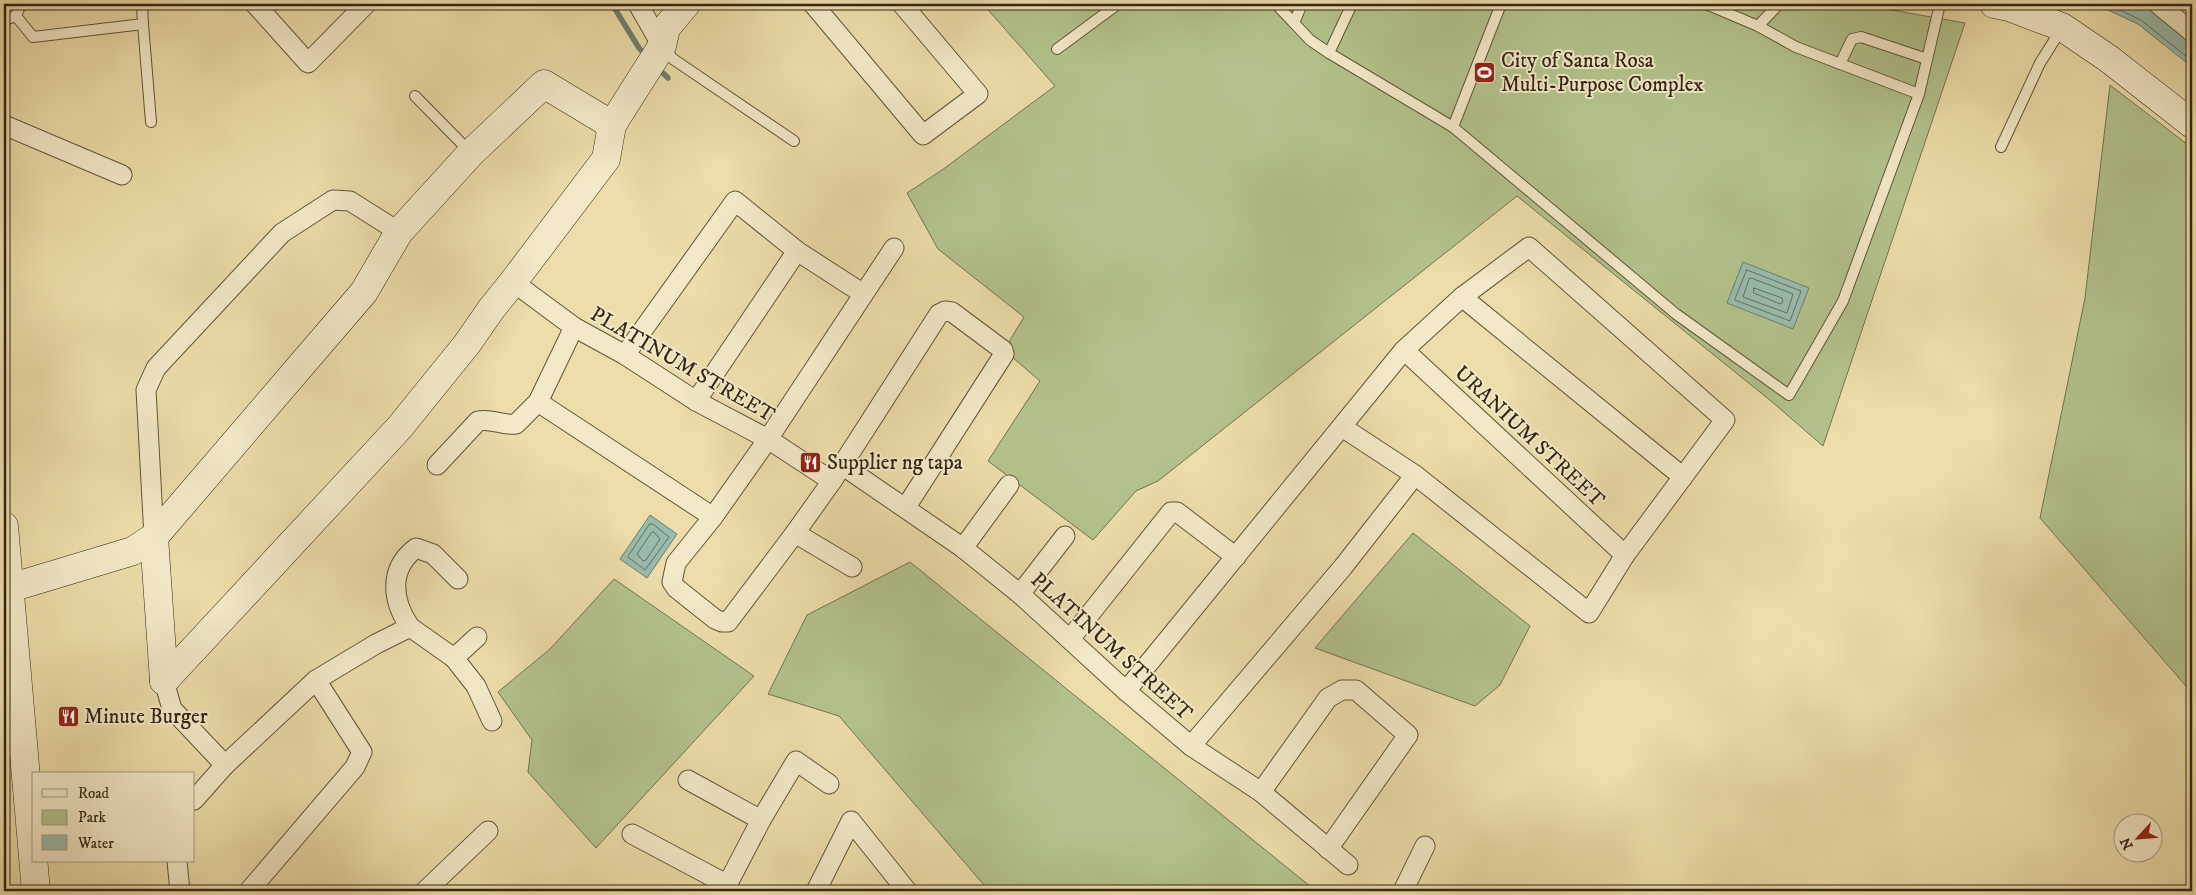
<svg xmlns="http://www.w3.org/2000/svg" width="2196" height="895" font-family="'IM FELL DW Pica',serif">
	<rect width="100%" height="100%" fill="#ecddaa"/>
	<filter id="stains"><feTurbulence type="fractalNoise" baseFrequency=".004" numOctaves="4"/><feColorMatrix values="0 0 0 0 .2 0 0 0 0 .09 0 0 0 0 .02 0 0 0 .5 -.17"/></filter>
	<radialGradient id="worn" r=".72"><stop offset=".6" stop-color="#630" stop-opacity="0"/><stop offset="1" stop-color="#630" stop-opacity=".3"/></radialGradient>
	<g fill="#b3c28c" stroke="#737450">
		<path d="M 983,4 L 1858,4 L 1965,23 L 1823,446 L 1771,401 L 1517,196 L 1158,481 L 1136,491 L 1093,540 L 988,461 L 1040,381 L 1012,357 L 1010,340 L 1024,317 L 938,249 L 907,193 L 942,170 L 1055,86 Z"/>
		<path d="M 2110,85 L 2192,148 L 2192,693 L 2040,518 L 2085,298 Z"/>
		<path d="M 1413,533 L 1530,626 L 1500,685 L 1475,706 L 1315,648 Z"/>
		<path d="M 910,562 L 1316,891 L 989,891 L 839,716 L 768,694 L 807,615 Z"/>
		<path d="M 614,579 L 754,676 L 596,848 L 528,772 L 532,740 L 498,692 L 550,649 Z"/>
	</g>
	<g fill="#99bbac" stroke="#707f6f">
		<path d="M 2095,4 L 2156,4 L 2192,34 L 2192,67 L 2138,24 Z"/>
		<path d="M 1743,262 L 1809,288 L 1793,329 L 1727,303 Z"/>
		<path d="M 650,515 L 677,534 L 647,578 L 620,559 Z"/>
	</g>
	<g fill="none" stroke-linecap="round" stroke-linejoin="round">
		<g stroke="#667060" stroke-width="1">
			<path d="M 2107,4 L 2141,20 L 2192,61"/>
			<path d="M 1747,270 L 1801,291 L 1790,321 L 1735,300 Z"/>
			<path d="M 1751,278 L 1793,294 L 1787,313 L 1743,297 L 1749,279 Z"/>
			<path d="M 1754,288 L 1782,298 L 1783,302 L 1780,304 L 1754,293 Z"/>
			<path d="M 650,524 L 653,524 L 669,537 L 645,570 L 628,557 Z"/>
			<path d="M 654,532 L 660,539 L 646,560 L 643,561 L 637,554 L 651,533 Z"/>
		</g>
		<g stroke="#707f6f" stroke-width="5.5">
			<path d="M 612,4 L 639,48 L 647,57"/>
			<path d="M 657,67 L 668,78"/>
		</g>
		<defs>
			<g id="lane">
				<path d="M 1276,4 L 1294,23"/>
				<path d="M 1302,4 L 1294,23 L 1310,40 L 1329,53 L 1453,127"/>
				<path d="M 1501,4 L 1453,127 L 1676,314 L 1789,395 L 1843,301 L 1919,94 L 1940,4"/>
				<path d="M 1706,4 L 1758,26 L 1779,4"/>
				<path d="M 16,16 L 33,37 L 143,24 L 142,4"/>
				<path d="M 4,20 L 16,16 L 21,4"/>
				<path d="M 143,24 L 151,122"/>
				<path d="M 1758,26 L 1796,47 L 1919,94"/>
				<path d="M 663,47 L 673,59 L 794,141"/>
				<path d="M 1057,49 L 1118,4"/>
				<path d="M 1329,53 L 1352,4"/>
				<path d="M 1840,64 L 1852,39 L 1861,37 L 1927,59"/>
				<path d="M 415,96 L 470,152"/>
				<path d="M 2001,147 L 2040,63 L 2062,28"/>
			</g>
			<g id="street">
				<path d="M 255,4 L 308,63 L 366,4"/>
				<path d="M 638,4 L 662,46"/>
				<path d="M 813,4 L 923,135 L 978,94 L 902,4"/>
				<path d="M 2158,4 L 2192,32"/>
				<path d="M 4,125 L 122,175"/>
				<path d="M 513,282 L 574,327 L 625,355 L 696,401 L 768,439 L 832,481"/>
				<path d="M 1462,297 L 1683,477"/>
				<path d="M 1404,350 L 1625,555"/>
				<path d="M 625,355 L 735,201 L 797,251 L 862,293"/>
				<path d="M 696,401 L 797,251"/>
				<path d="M 538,402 L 713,517"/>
				<path d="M 437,465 L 478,421 C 492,418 502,426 516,424 L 538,402 L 574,327"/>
				<path d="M 842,465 L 963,548 L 1020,594 L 1126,691 L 1191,746 L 1261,792 L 1348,865"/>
				<path d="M 795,533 L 728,622 L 722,622 L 715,619 L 676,588 L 672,582 L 676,563 L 713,517 L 768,439 L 894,248"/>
				<path d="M 154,537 L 146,390 L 156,368 L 282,233 L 333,200 L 350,201 L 399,232"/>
				<path d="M 963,548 L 1009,485"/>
				<path d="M 852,567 L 795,533 L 832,481 L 939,314 L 945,311 L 952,312 L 1003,350 L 1004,354 L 906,507"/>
				<path d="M 1020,594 L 1065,536"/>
				<path d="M 410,627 C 392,601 388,569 416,548 L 433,554 L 458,579"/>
				<path d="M 477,637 L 454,658 L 476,686 L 492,721"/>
				<path d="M 1070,639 L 1171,512 L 1177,512 L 1236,557"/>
				<path d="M 164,681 L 172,709 L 225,765"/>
				<path d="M 1126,691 L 1404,350 L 1462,297 L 1529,247 L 1725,420 L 1625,555 L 1589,613 L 1415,475 L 1342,427"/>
				<path d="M 1191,746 L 1343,567 L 1415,475"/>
				<path d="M 688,780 L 761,820"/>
				<path d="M 1261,792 L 1328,698 L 1342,690 L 1356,690 L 1408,735 L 1328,849"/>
				<path d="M 194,800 L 225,765 L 316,680 L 376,644 L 410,627 L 454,658"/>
				<path d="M 632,834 L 728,885"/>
				<path d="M 177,861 L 180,891"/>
				<path d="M 249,891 L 355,767 L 362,752 L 316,680"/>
				<path d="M 425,891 L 488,831"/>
				<path d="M 724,891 L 761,820 L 796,761 L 829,784"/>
				<path d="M 816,891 L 851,821 L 907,891"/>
				<path d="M 1403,891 L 1425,846"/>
			</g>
			<g id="secondary">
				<path d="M 1994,4 L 2009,7 L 2062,27 L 2109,59 L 2192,124"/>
				<path d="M 4,526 L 36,891"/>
				<path d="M 154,537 L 164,681"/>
				<path d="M 10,588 L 133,551 L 154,537 L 364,292 L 399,232 L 471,153 L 544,84 L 612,125"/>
				<path d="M 164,681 L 399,428 L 467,344 L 492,308 L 513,282 L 606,159 L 612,125 L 662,46 L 666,28 L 686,4"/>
			</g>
		</defs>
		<use href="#lane" stroke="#61543a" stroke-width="12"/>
		<use href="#street" stroke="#61543a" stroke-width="21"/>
		<use href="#secondary" stroke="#332614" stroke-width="29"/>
		<use href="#lane" stroke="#f3e9c8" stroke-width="10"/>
		<use href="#street" stroke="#f3e9c8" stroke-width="19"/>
		<use href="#secondary" stroke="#f3e9c8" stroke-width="28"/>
	</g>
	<defs>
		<symbol id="stadium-square" viewBox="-11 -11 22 22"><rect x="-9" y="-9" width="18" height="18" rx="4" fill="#8f2418" stroke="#f3e9c8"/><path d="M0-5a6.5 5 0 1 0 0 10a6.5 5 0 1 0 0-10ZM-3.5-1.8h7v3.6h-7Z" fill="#fff"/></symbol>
		<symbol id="restaurant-square" viewBox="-11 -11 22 22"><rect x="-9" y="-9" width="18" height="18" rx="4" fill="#8f2418" stroke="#f3e9c8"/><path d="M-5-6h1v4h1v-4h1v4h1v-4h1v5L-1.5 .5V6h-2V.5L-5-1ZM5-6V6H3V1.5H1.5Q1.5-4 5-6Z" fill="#fff"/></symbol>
	</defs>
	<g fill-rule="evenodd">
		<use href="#stadium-square" x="1472" y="60" width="25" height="25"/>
		<use href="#restaurant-square" x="798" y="450" width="25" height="25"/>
		<use href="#restaurant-square" x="56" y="704" width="25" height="25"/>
	</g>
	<g text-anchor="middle" stroke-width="4" stroke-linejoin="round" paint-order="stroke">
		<g font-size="21" fill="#332614" stroke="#f3e9c8" text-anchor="start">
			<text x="1501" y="67">City of Santa Rosa<tspan x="1501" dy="24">Multi-Purpose Complex</tspan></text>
			<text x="827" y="469">Supplier ng tapa</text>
			<text x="84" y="723">Minute Burger</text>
		</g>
		<g font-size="21" fill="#332614" stroke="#f3e9c8">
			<text transform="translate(683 364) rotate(30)" y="7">PLATINUM STREET</text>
			<text transform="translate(1530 436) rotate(43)" y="7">URANIUM STREET</text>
			<text transform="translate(1112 646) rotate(42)" y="7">PLATINUM STREET</text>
		</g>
	</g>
	<rect width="2196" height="895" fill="none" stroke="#ecddaa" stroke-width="20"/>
	<rect x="5" y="5" width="2186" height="885" fill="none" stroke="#332614" stroke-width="2.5"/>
	<rect x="10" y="10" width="2176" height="875" fill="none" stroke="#332614"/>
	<rect x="32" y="772" width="162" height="90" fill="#f3e9c8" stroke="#a69b80"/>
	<rect x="42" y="789" width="25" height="8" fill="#f3e9c8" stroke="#a69b80"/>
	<text x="78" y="798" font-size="15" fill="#332614">Road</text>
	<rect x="42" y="810" width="25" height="15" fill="#b3c28c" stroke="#a69b80"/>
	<text x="78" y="822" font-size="15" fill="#332614">Park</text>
	<rect x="42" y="835" width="25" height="15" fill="#99bbac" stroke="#a69b80"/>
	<text x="78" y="848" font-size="15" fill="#332614">Water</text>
	<g transform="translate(2138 838) rotate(244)"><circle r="24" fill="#f3e9c8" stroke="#a69b80"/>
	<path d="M0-4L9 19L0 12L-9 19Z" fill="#8f2418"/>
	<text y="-8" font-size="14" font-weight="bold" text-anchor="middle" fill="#332614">N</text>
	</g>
	<rect width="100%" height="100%" filter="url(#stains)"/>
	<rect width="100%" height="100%" fill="url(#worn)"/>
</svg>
